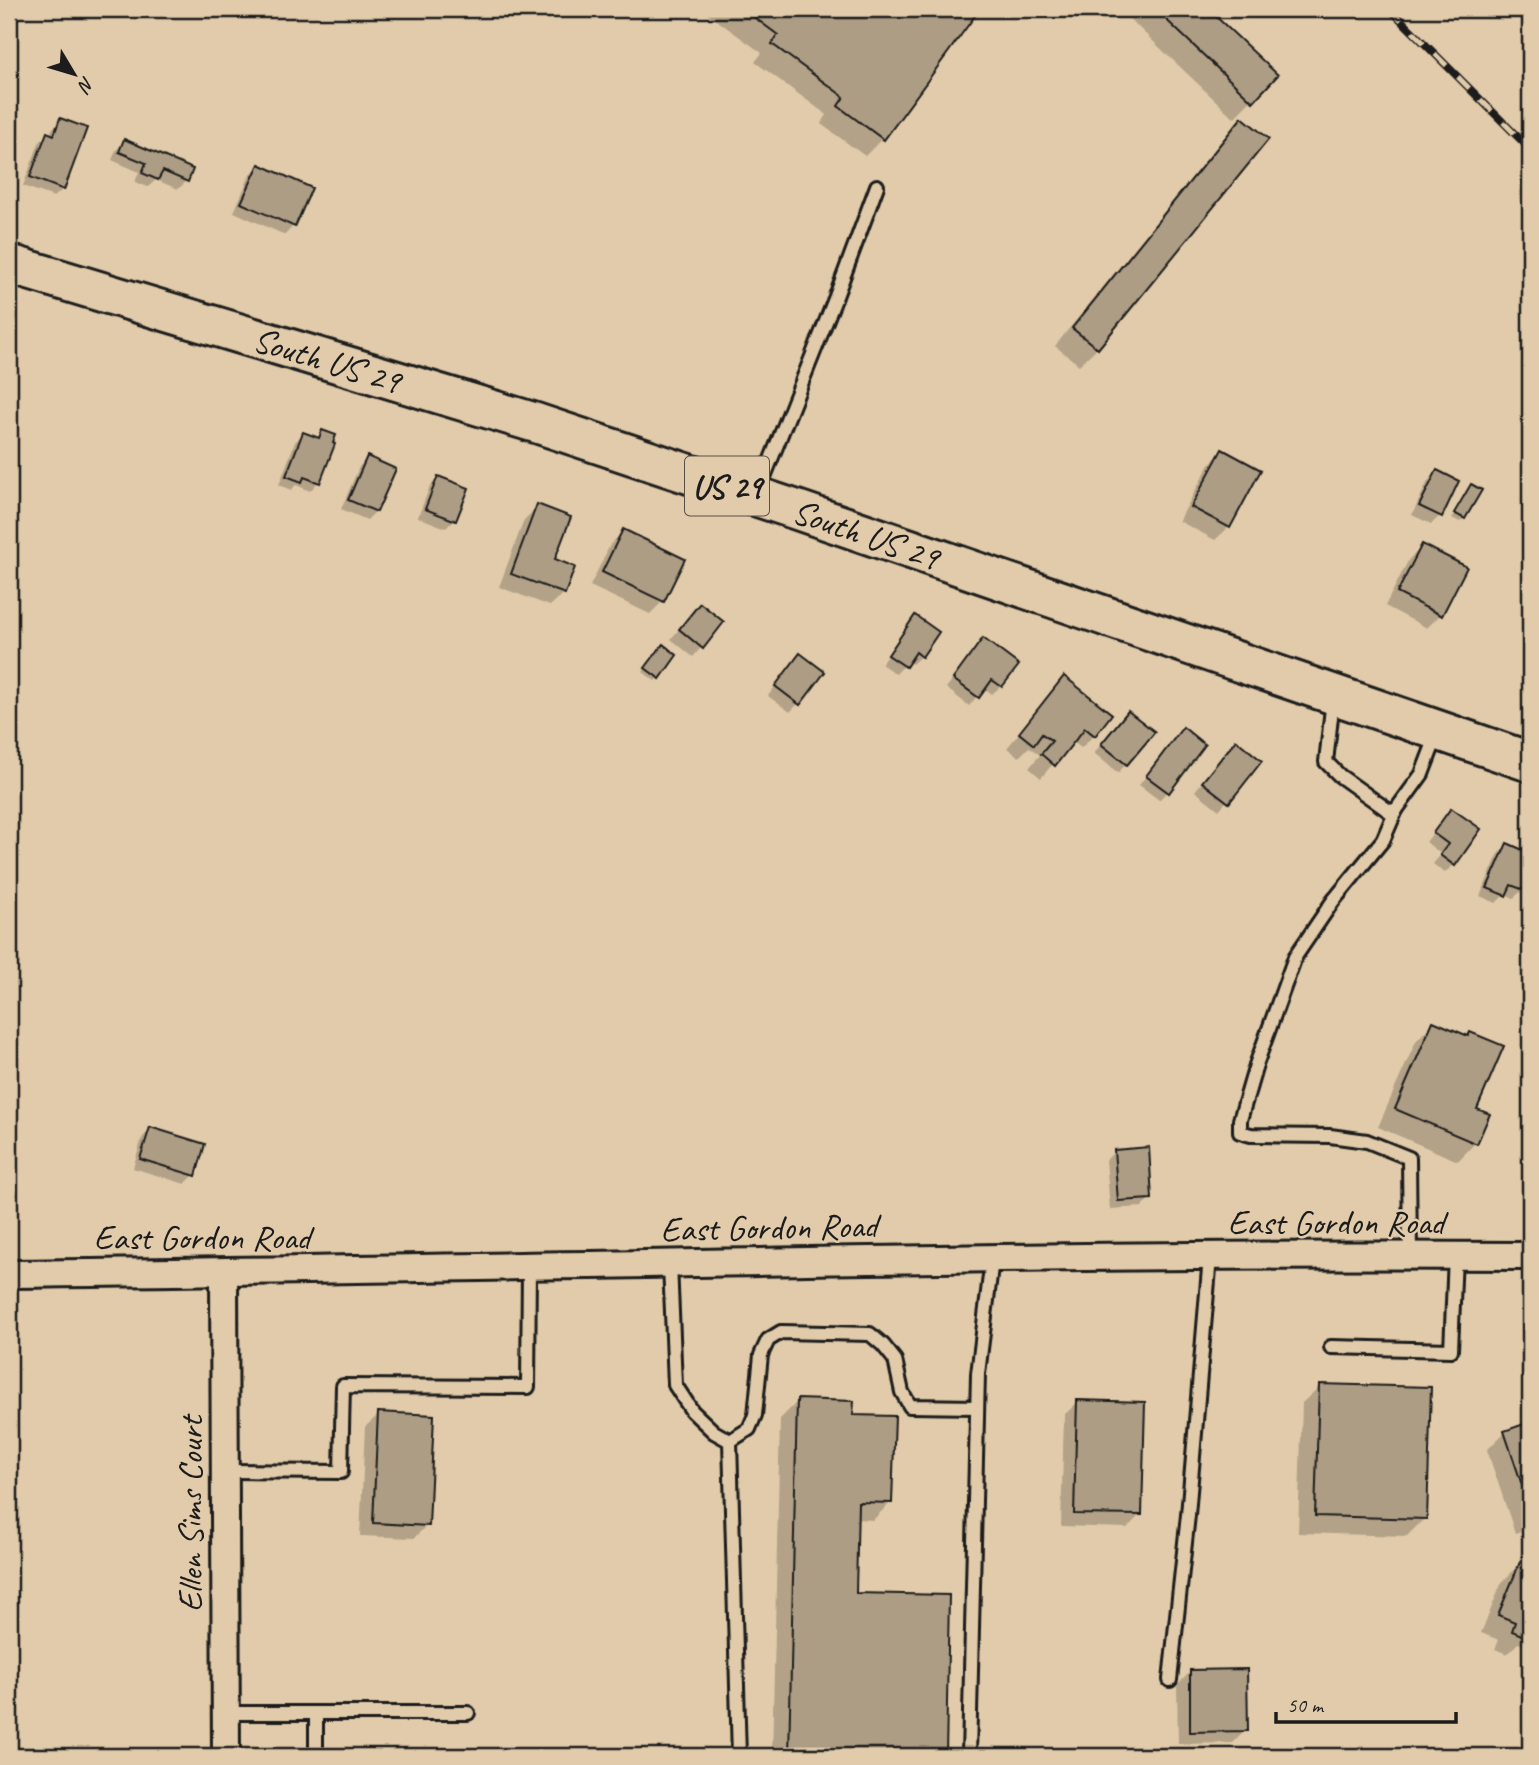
<svg xmlns="http://www.w3.org/2000/svg" width="1539" height="1765" font-family="Caveat,sans-serif">
	<rect width="100%" height="100%" fill="#e1cbaa"/>
	<filter id="ink" filterUnits="userSpaceOnUse"><feTurbulence type="fractalNoise" baseFrequency=".0143" numOctaves="2"/><feDisplacementMap in="SourceGraphic" scale="14" xChannelSelector="R" yChannelSelector="G"/><feConvolveMatrix kernelMatrix="1 2 1 2 8 2 1 2 1" color-interpolation-filters="sRGB"/></filter>
	<g filter="url(#ink)">
		<g fill="#0003">
			<path d="M 701,9 L 978,9 L 883,138 L 865,156 L 821,124 L 827,115 L 755,62 L 762,53 Z"/>
			<path d="M 1119,9 L 1205,9 L 1275,76 L 1234,118 Z"/>
			<path d="M 61,120 L 63,189 L 54,197 L 23,186 L 39,143 L 48,134 L 50,135 L 52,129 Z"/>
			<path d="M 1242,120 L 1097,348 L 1079,365 L 1055,346 L 1225,137 Z"/>
			<path d="M 125,141 L 187,181 L 178,189 L 156,180 L 148,187 L 135,182 L 139,172 L 112,160 L 116,150 Z"/>
			<path d="M 259,166 L 293,226 L 285,235 L 234,212 L 250,175 Z"/>
			<path d="M 323,432 L 318,482 L 310,491 L 296,485 L 291,490 L 279,485 L 295,442 L 303,434 L 316,439 Z"/>
			<path d="M 1222,451 L 1229,527 L 1215,540 L 1179,521 L 1209,465 Z"/>
			<path d="M 367,458 L 376,511 L 367,520 L 341,509 L 359,467 Z"/>
			<path d="M 1437,472 L 1440,516 L 1431,524 L 1412,515 L 1428,481 Z"/>
			<path d="M 438,478 L 454,520 L 446,528 L 418,517 L 430,486 Z"/>
			<path d="M 1468,490 L 1464,518 L 1460,522 L 1452,518 Z"/>
			<path d="M 538,506 L 564,593 L 550,606 L 499,587 L 524,520 Z"/>
			<path d="M 623,531 L 663,601 L 650,614 L 590,586 L 610,545 Z"/>
			<path d="M 1423,546 L 1440,615 L 1427,628 L 1385,606 L 1409,559 Z"/>
			<path d="M 692,613 L 722,623 L 693,657 L 671,639 Z"/>
			<path d="M 915,617 L 921,656 L 912,664 L 908,661 L 896,674 L 881,664 Z"/>
			<path d="M 983,640 L 1001,686 L 992,694 L 984,688 L 969,706 L 946,688 Z"/>
			<path d="M 659,650 L 659,677 L 655,681 L 643,672 Z"/>
			<path d="M 792,664 L 798,704 L 790,712 L 768,696 Z"/>
			<path d="M 1064,678 L 1094,735 L 1081,748 L 1072,741 L 1041,778 L 1029,768 L 1040,755 L 1029,747 L 1019,757 L 1007,748 Z"/>
			<path d="M 1120,721 L 1126,764 L 1118,773 L 1094,753 Z"/>
			<path d="M 1183,730 L 1167,792 L 1159,800 L 1139,785 Z"/>
			<path d="M 1227,751 L 1260,762 L 1219,810 L 1195,791 Z"/>
			<path d="M 1451,810 L 1453,865 L 1445,873 L 1433,864 L 1441,854 L 1426,842 Z"/>
			<path d="M 1508,845 L 1530,855 L 1530,873 L 1523,889 L 1514,898 L 1505,894 L 1496,903 L 1480,896 L 1499,853 Z"/>
			<path d="M 1433,1023 L 1467,1037 L 1470,1034 L 1475,1143 L 1458,1161 L 1378,1127 L 1416,1041 Z"/>
			<path d="M 151,1129 L 194,1175 L 185,1184 L 133,1168 L 142,1138 Z"/>
			<path d="M 1115,1151 L 1150,1198 L 1142,1207 L 1110,1209 L 1106,1160 Z"/>
			<path d="M 1320,1386 L 1425,1518 L 1407,1536 L 1298,1533 L 1302,1403 Z"/>
			<path d="M 798,1401 L 851,1417 L 891,1502 L 873,1520 L 856,1519 L 854,1594 L 948,1596 L 944,1756 L 772,1756 L 780,1419 Z"/>
			<path d="M 1078,1402 L 1140,1515 L 1127,1528 L 1061,1526 L 1064,1415 Z"/>
			<path d="M 379,1414 L 427,1525 L 414,1538 L 360,1536 L 365,1427 Z"/>
			<path d="M 1530,1424 L 1530,1528 L 1515,1533 L 1487,1450 L 1505,1432 Z"/>
			<path d="M 1520,1564 L 1530,1568 L 1530,1648 L 1518,1643 L 1507,1654 L 1495,1649 L 1499,1640 L 1481,1633 L 1502,1582 Z"/>
			<path d="M 1191,1671 L 1246,1730 L 1233,1743 L 1178,1744 L 1177,1685 Z"/>
		</g>
		<g fill="#ae9d85" stroke="#1c1c1c" stroke-width="2">
			<path d="M 743,9 L 980,9 L 884,140 L 838,106 L 844,97 L 772,44 L 778,35 Z"/>
			<path d="M 1155,9 L 1208,9 L 1278,75 L 1253,102 Z"/>
			<path d="M 1242,117 L 1269,139 L 1098,349 L 1072,328 Z"/>
			<path d="M 60,118 L 87,128 L 64,190 L 30,177 L 47,132 L 54,135 Z"/>
			<path d="M 124,139 L 193,169 L 188,182 L 163,171 L 158,180 L 142,173 L 146,163 L 119,152 Z"/>
			<path d="M 259,164 L 312,188 L 295,227 L 241,203 Z"/>
			<path d="M 322,430 L 336,435 L 333,443 L 335,444 L 320,483 L 304,477 L 302,482 L 286,476 L 303,432 L 319,438 Z"/>
			<path d="M 1222,449 L 1261,470 L 1230,528 L 1191,507 Z"/>
			<path d="M 367,456 L 396,469 L 377,512 L 348,500 Z"/>
			<path d="M 1437,470 L 1459,481 L 1442,517 L 1419,506 Z"/>
			<path d="M 438,476 L 469,488 L 456,521 L 425,509 Z"/>
			<path d="M 1471,484 L 1482,490 L 1465,519 L 1454,513 Z"/>
			<path d="M 537,504 L 571,517 L 555,559 L 575,567 L 565,594 L 511,574 Z"/>
			<path d="M 623,529 L 685,559 L 664,602 L 602,572 Z"/>
			<path d="M 1422,544 L 1467,567 L 1442,616 L 1397,593 Z"/>
			<path d="M 700,603 L 724,622 L 703,649 L 679,629 Z"/>
			<path d="M 915,615 L 939,632 L 922,657 L 916,652 L 906,667 L 888,655 Z"/>
			<path d="M 983,638 L 1019,665 L 1002,687 L 992,680 L 979,698 L 953,679 Z"/>
			<path d="M 663,644 L 677,655 L 660,679 L 645,668 Z"/>
			<path d="M 800,653 L 825,672 L 800,705 L 775,686 Z"/>
			<path d="M 1064,676 L 1112,714 L 1095,736 L 1085,728 L 1055,766 L 1041,754 L 1052,741 L 1042,734 L 1034,745 L 1019,733 Z"/>
			<path d="M 1128,711 L 1155,732 L 1127,765 L 1101,744 Z"/>
			<path d="M 1183,727 L 1205,745 L 1169,793 L 1146,776 Z"/>
			<path d="M 1236,740 L 1262,761 L 1229,803 L 1202,782 Z"/>
			<path d="M 1451,808 L 1481,829 L 1455,866 L 1440,855 L 1448,844 L 1433,833 Z"/>
			<path d="M 1507,843 L 1530,853 L 1530,877 L 1524,890 L 1511,885 L 1506,896 L 1487,888 Z"/>
			<path d="M 1433,1021 L 1468,1036 L 1470,1032 L 1504,1046 L 1477,1109 L 1490,1114 L 1477,1144 L 1395,1109 Z"/>
			<path d="M 150,1127 L 205,1144 L 196,1176 L 140,1159 Z"/>
			<path d="M 1149,1147 L 1152,1199 L 1118,1201 L 1114,1150 Z"/>
			<path d="M 1319,1384 L 1431,1387 L 1427,1519 L 1315,1516 Z"/>
			<path d="M 797,1399 L 854,1401 L 853,1415 L 895,1416 L 892,1503 L 858,1502 L 856,1593 L 949,1595 L 946,1756 L 789,1756 Z"/>
			<path d="M 1077,1400 L 1145,1402 L 1142,1515 L 1074,1514 Z"/>
			<path d="M 378,1412 L 434,1415 L 429,1526 L 373,1523 Z"/>
			<path d="M 1530,1422 L 1530,1509 L 1504,1431 Z"/>
			<path d="M 1520,1562 L 1530,1566 L 1530,1626 L 1526,1637 L 1512,1631 L 1515,1622 L 1498,1615 Z"/>
			<path d="M 1247,1669 L 1248,1731 L 1190,1732 L 1190,1670 Z"/>
		</g>
		<g fill="none" stroke-linecap="round" stroke-linejoin="round">
			<defs>
				<g id="lane">
					<path d="M 758,492 L 835,299 L 877,186"/>
					<path d="M 1333,699 L 1326,762 L 1340,776 L 1389,811 L 1396,810 L 1422,774 L 1437,735"/>
					<path d="M 1396,810 L 1383,840 L 1333,901 L 1295,957 L 1256,1065 L 1240,1120 L 1240,1132 L 1251,1135 L 1330,1136 L 1367,1141 L 1409,1158 L 1410,1256"/>
					<path d="M 670,1264 L 675,1385 L 692,1411 L 714,1432 L 730,1441 L 739,1756"/>
					<path d="M 1331,1347 L 1451,1350 L 1455,1256"/>
					<path d="M 730,1441 L 749,1429 L 755,1415 L 761,1355 L 768,1340 L 781,1332 L 870,1334 L 883,1345 L 895,1360 L 902,1392 L 910,1406 L 977,1407"/>
					<path d="M 225,1471 L 341,1472 L 343,1386 L 528,1387 L 529,1267"/>
					<path d="M 1170,1680 L 1188,1515 L 1210,1257"/>
					<path d="M 226,1713 L 468,1713"/>
					<path d="M 316,1756 L 316,1713"/>
					<path d="M 969,1756 L 978,1374 L 992,1259"/>
				</g>
				<g id="street">
					<path d="M 224,1272 L 226,1756"/>
					<path d="M 9,1274 C 516,1269 1023,1252 1530,1256"/>
				</g>
				<path id="primary" d="M 9,264 L 536,423 L 797,510 L 1530,762"/>
			</defs>
			<use href="#lane" stroke="#1c1c1c" stroke-width="18"/>
			<use href="#street" stroke="#1c1c1c" stroke-width="32"/>
			<use href="#primary" stroke="#1c1c1c" stroke-width="44"/>
			<use href="#lane" stroke="#e1cbaa" stroke-width="12"/>
			<use href="#street" stroke="#e1cbaa" stroke-width="26"/>
			<use href="#primary" stroke="#e1cbaa" stroke-width="38"/>
			<defs>
				<path id="rail" d="M 1390,9 L 1530,149"/>
			</defs>
			<use href="#rail" stroke="#1c1c1c" stroke-width="8"/>
			<use href="#rail" stroke="#e1cbaa" stroke-width="5" stroke-dasharray="16" stroke-linecap="butt"/>
		</g>
	</g>
	<g text-anchor="middle" stroke-width="5" stroke-linejoin="round" paint-order="stroke">
		<rect fill="#e1cbaa" stroke="#575047" stroke-width="2" x="685" y="456.5" width="84" height="59" rx="5"/>
		<g font-size="33" font-weight="bold" fill="#1c1c1c">
			<text x="727" y="498">US 29</text>
		</g>
		<g font-size="35" fill="#1c1c1c" stroke="#e1cbaa">
			<text transform="translate(327 360) rotate(17)" y="12">South US 29</text>
			<text transform="translate(866 534) rotate(19)" y="12">South US 29</text>
			<text x="1336" y="1234">East Gordon Road</text>
			<text transform="translate(769 1227) rotate(-1)" y="12">East Gordon Road</text>
			<text x="202" y="1249">East Gordon Road</text>
			<text transform="translate(190 1514) rotate(-90)" y="12">Ellen Sims Court</text>
		</g>
	</g>
	<rect width="1539" height="1765" fill="none" stroke="#e1cbaa" stroke-width="35"/>
	<rect x="18" y="18" width="1504" height="1730" fill="none" stroke="#1c1c1c" stroke-width="2.5" filter="url(#ink)"/>
	<g transform="translate(74 74) rotate(128)" stroke="#e1cbaa" stroke-width="5" paint-order="stroke">
	<path d="M0-5L12 26L0 18L-12 26Z" fill="#1c1c1c"/>
	<text y="-10" font-size="19" font-weight="bold" text-anchor="middle" fill="#1c1c1c">N</text>
	</g>
	<path d="M1276 1712v10h180v-10" fill="none" stroke="#1c1c1c" stroke-width="3.5"/>
	<text x="1287" y="1712" font-size="21" fill="#1c1c1c" stroke="#e1cbaa" stroke-width="5" paint-order="stroke">50 m</text>
</svg>
